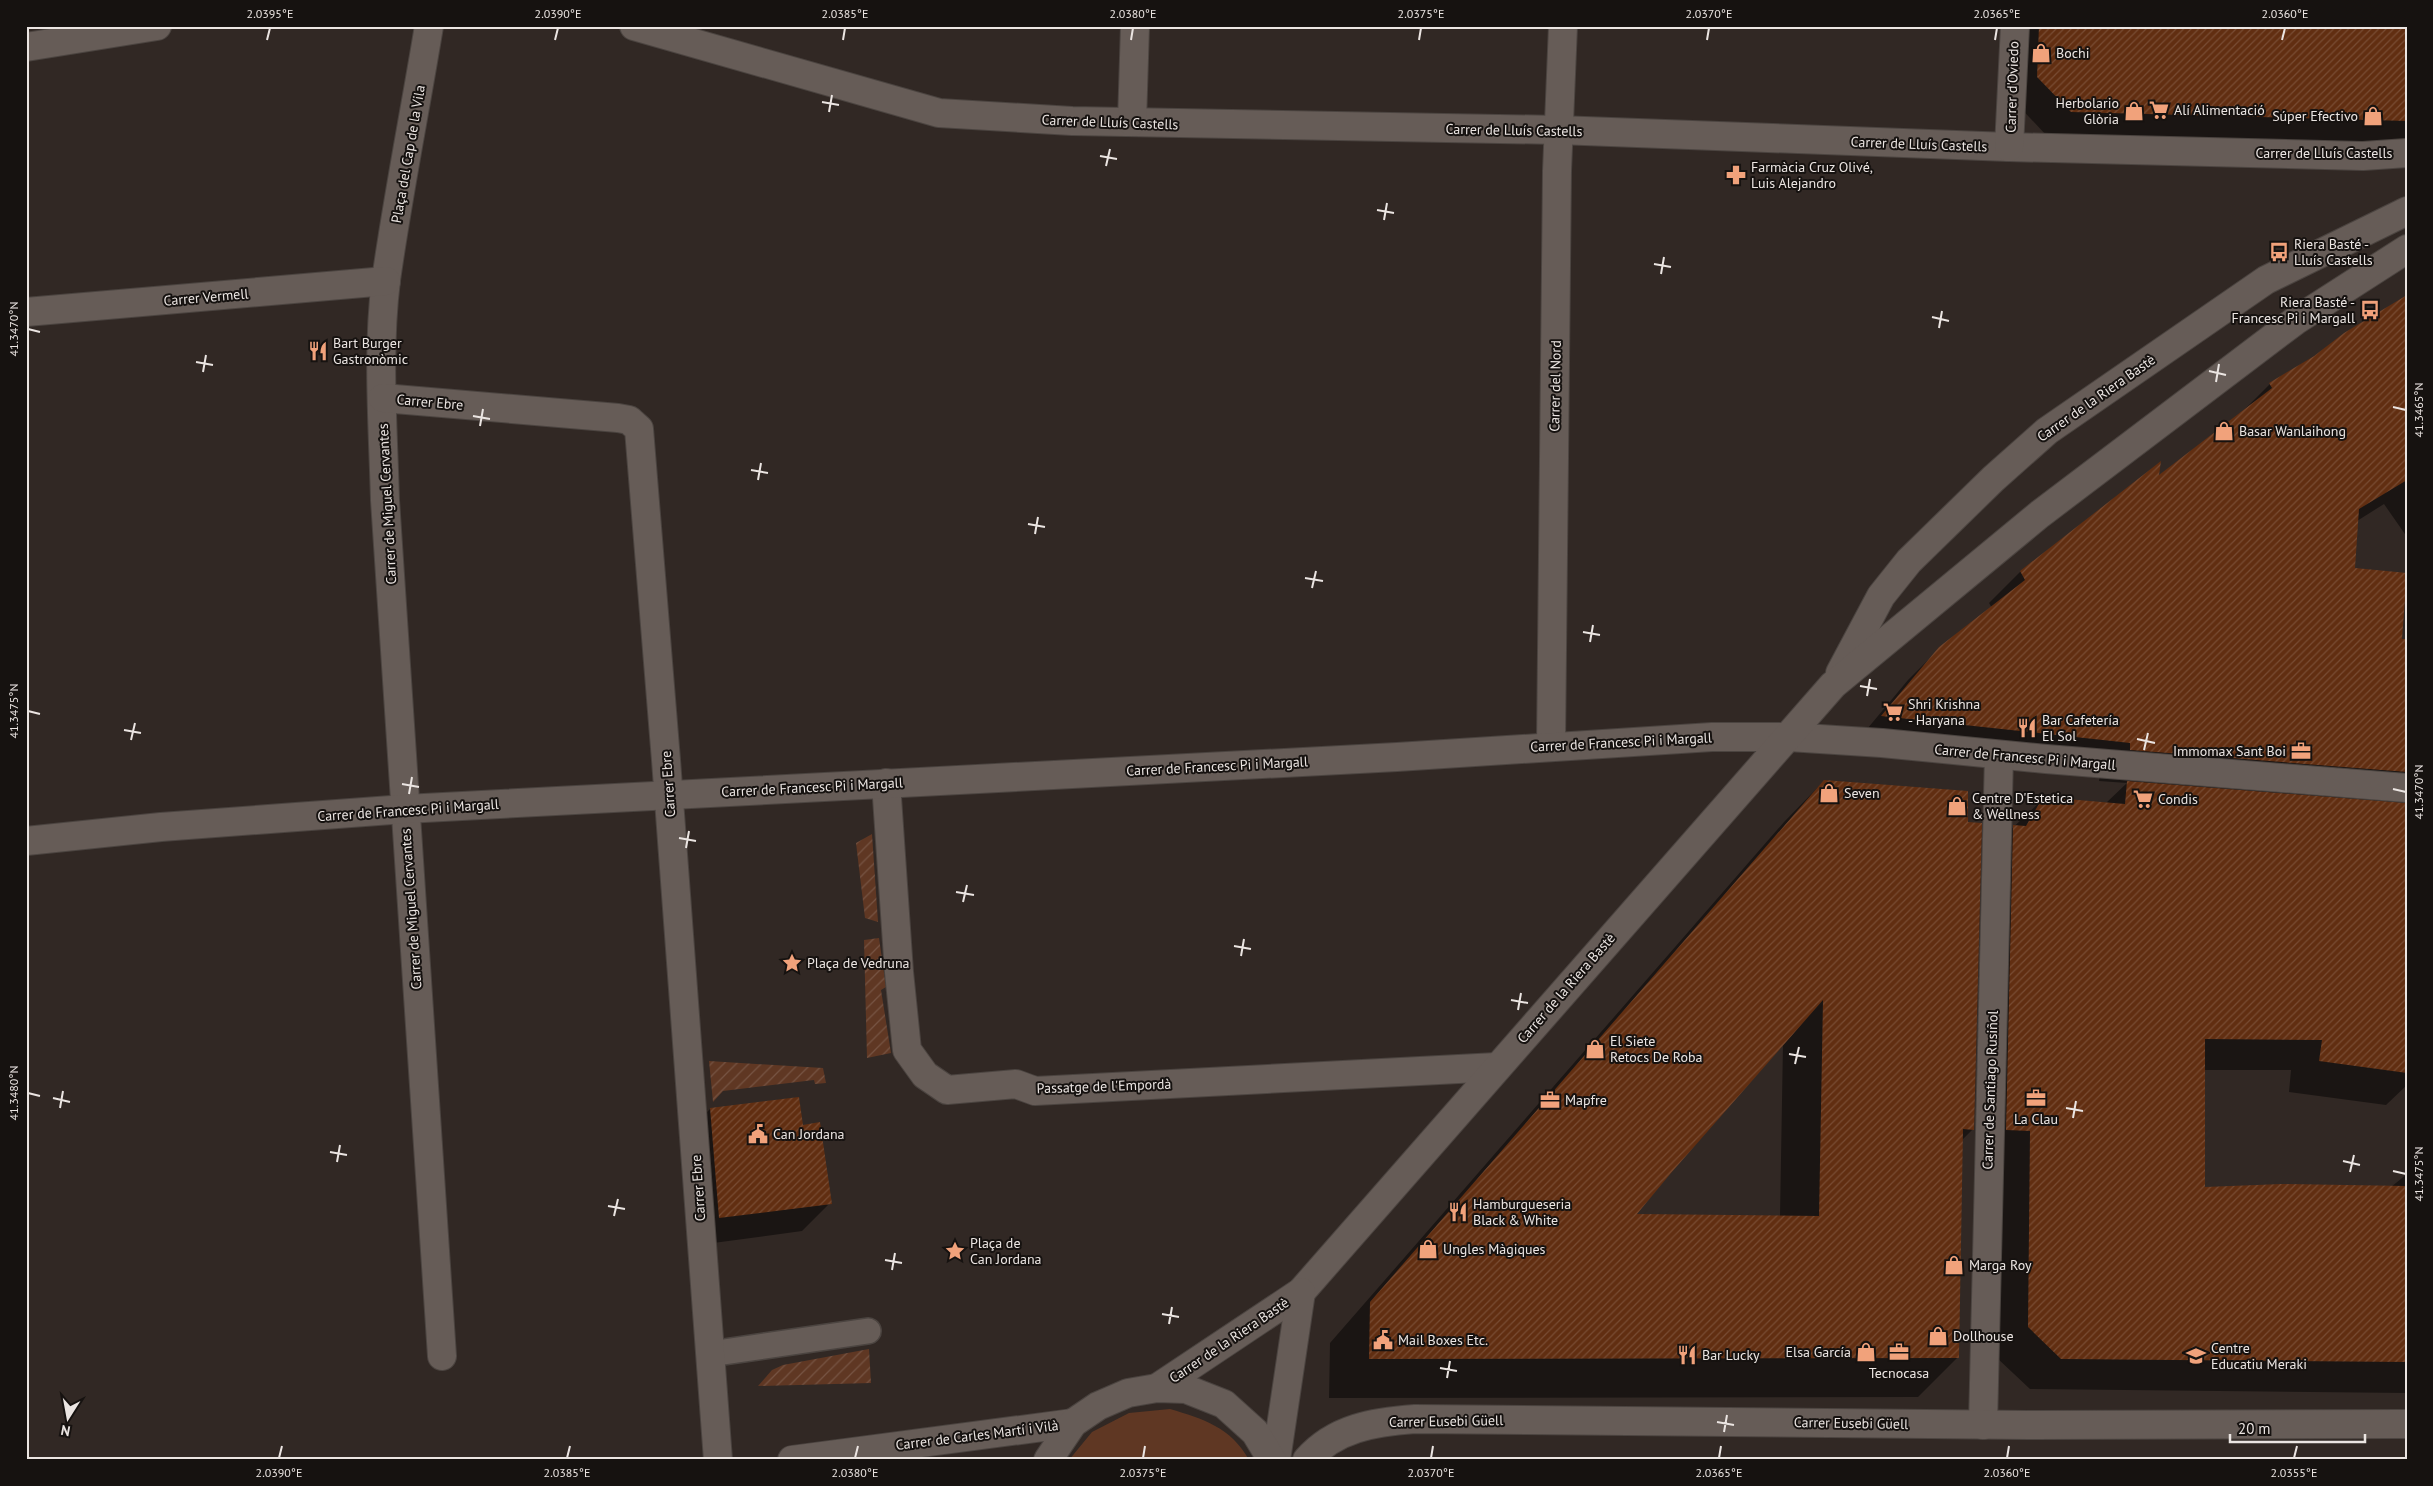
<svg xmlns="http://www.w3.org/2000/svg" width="2433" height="1486" font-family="'PT Sans',sans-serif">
	<defs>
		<pattern id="garden-furrows" width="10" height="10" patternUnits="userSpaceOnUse" patternTransform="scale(1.25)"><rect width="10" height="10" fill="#5f3723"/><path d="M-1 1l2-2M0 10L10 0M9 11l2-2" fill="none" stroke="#765443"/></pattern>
		<pattern id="building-hatch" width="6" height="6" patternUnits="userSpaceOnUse" patternTransform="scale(1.25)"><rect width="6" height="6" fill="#612e11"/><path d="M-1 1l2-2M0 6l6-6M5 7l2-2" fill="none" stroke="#784c33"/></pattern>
	</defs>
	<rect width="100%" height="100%" fill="#312824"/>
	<path fill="#5f3723" d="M 1170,1409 C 1203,1419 1231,1427 1249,1460 L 1069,1460 L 1092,1432 L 1129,1413 Z"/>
	<g fill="url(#garden-furrows)">
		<path d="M 872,834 L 878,922 L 865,918 L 856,843 Z"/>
		<path d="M 879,938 L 886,987 L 881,990 L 891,1053 L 867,1058 L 864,940 Z"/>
		<path d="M 709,1061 L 823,1068 L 826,1083 L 815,1084 L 814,1080 L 723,1091 L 713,1102 Z"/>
		<path d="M 869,1349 L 871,1383 L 758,1386 L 772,1370 L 783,1365 Z"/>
	</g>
	<g fill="#0007" fill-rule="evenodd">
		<path d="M 2016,26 L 2407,26 L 2407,146 L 2047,136 L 2014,101 Z"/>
		<path d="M 2407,297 L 2407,537 L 2384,504 L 2357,521 L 2353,569 L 2401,640 L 2407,640 L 2407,1085 L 2386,1105 L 2289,1092 L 2291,1070 L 2204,1070 L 2204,1189 L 2391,1187 L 2407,1174 L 2407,1393 L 2030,1389 L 1997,1358 L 1999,1162 L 1975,1161 L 1982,857 L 2044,798 L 2106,803 L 2127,783 L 2099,781 L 2100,774 L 1852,747 L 1908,680 L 1940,648 L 1992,608 L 1989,603 L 2020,572 L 2159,464 L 2158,477 L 2239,415 L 2270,384 Z"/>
		<path d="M 1824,781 L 1973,1129 L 1961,1141 L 1958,1357 L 1918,1397 L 1329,1398 L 1330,1343 L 1784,822 ZM 1783,1043 L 1780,1216 L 1634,1215 Z"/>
		<path d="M 710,1109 L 802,1126 L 830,1203 L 802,1231 L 691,1246 L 682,1138 Z"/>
	</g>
	<g fill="url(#building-hatch)" fill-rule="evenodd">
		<path d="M 2039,26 L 2407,26 L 2407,121 L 2071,112 L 2037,77 Z"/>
		<path d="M 2407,295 L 2407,480 L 2359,509 L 2355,568 L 2407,573 L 2402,639 L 2407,639 L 2407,772 L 2130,750 L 2130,743 L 1881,716 L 1939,647 L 2025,580 L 2020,571 L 2161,461 L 2159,475 L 2272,388 L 2269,383 L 2314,356 L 2344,333 Z"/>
		<path d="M 1824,780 L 1968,791 L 1968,822 L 1982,823 L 1974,1130 L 1963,1129 L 1959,1358 L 1369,1359 L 1370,1302 ZM 1823,1000 L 1819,1216 L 1637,1214 L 1671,1173 Z"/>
		<path d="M 2127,781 L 2407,803 L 2407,1073 L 2319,1061 L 2322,1040 L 2205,1039 L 2205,1187 L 2282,1184 L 2407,1186 L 2407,1362 L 2061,1359 L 2028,1327 L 2030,1131 L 2006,1130 L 2013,825 L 2026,826 L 2043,797 L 2125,804 Z"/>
		<path d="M 799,1097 L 803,1125 L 820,1122 L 832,1204 L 719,1218 L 710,1108 Z"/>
	</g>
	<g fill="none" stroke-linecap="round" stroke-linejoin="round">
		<defs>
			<path id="lane" d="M 710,1354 L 868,1331"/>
			<g id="street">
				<path d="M 429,26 C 415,111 398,195 386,280 C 377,352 383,427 385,500 L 442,1356"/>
				<path d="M 634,26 L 939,113 L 1072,121 L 1558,130 L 2009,147 L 2363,156 L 2407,153"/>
				<path d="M 26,47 L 157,26"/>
				<path d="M 1132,122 L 1135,26"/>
				<path d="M 2009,147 L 2015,26"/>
				<path d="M 26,312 L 386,281"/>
				<path d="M 383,398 L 618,418 L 629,420 L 639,429 L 666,760 L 718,1460"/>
				<path d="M 1840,673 L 1881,596 L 1909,561 L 1993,479 L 2047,431 L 2266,280 L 2407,211"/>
				<path d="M 1551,746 L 1557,171 L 1563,26"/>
				<path d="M 886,783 L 899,972 L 907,1050 L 925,1075 L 947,1090 L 1016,1084 L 1035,1091 L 1497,1067"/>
				<path d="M 26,841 L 161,827 L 405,809 L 1397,757 L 1712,737 L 1789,737 L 1882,743 L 2046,759 L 2407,788"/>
				<path d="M 1157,1388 L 1301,1292 L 1833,685 L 2040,514 L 2295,321 L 2407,249"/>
				<path d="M 1983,1425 L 1999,755"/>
				<path d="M 1276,1460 L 1301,1292"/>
			</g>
			<g id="secondary">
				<path d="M 792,1460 L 1073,1423"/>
				<path d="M 1048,1460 L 1073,1423 L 1098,1406 L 1128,1393 L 1157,1388 L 1186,1389 L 1224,1404 L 1255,1432 L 1272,1460"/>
				<path d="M 1307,1460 C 1335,1428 1374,1422 1415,1419 L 2027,1425 L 2407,1424"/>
			</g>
		</defs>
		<use href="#lane" stroke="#4b4440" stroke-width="28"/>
		<use href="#street" stroke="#4b4440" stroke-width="30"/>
		<use href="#secondary" stroke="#4b4440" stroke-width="30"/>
		<use href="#lane" stroke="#665c57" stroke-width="25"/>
		<use href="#street" stroke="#665c57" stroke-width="28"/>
		<use href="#secondary" stroke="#665c57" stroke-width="28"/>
	</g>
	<path fill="none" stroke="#ebe5e2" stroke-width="2" d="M 267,40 L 270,28M 555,40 L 558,28M 843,40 L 845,28M 1131,40 L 1133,28M 1419,40 L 1421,28M 1707,40 L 1709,28M 1995,40 L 1997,28M 2282,40 L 2285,28M 822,102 L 839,105M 829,112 L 832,95M 1100,156 L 1117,159M 1106,166 L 1110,149M 1377,210 L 1394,213M 1384,220 L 1387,203M 1654,264 L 1671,267M 1661,274 L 1664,257M 1932,317 L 1949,321M 1939,328 L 1942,311M 28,329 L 40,332M 196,362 L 213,365M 2209,371 L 2226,375M 203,372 L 206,355M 2216,382 L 2219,364M 2393,407 L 2406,410M 473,416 L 490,419M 480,426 L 483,409M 751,470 L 768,473M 758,480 L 761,463M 1028,524 L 1045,527M 1035,534 L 1038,517M 1305,578 L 1323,581M 1312,588 L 1316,571M 1583,632 L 1600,635M 1590,642 L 1593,625M 1860,686 L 1877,689M 1867,696 L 1870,679M 28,711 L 40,714M 124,730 L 141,733M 2137,739 L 2155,743M 131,740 L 135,723M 2144,750 L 2148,733M 402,784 L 419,787M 2393,789 L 2406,792M 409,794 L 412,777M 679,838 L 696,841M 686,848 L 689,831M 956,892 L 974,895M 963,902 L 967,885M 1234,946 L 1251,949M 1241,956 L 1244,939M 1511,1000 L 1528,1003M 1518,1010 L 1521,993M 1789,1054 L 1806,1057M 1795,1064 L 1799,1047M 28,1093 L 40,1096M 53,1098 L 70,1102M 60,1108 L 63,1091M 2066,1108 L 2083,1111M 2073,1118 L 2076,1101M 330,1152 L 347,1155M 2343,1161 L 2360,1165M 337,1162 L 340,1145M 2393,1171 L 2406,1174M 2350,1172 L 2354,1155M 608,1206 L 625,1209M 614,1216 L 618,1199M 885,1260 L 902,1263M 892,1270 L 895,1253M 1162,1314 L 1179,1317M 1169,1324 L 1172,1307M 1440,1368 L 1457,1371M 1447,1378 L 1450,1361M 1717,1422 L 1734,1425M 1724,1432 L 1727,1415M 279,1458 L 282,1446M 567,1458 L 570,1446M 855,1458 L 858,1446M 1143,1458 L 1145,1446M 1431,1458 L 1433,1446M 1719,1458 L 1721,1446M 2007,1458 L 2009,1446M 2294,1458 L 2297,1446"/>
	<defs>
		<symbol id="shop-bare" viewBox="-9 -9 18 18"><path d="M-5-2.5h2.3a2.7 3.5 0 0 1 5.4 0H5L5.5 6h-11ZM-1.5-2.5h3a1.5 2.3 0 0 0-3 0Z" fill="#f1a27b" stroke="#161210" stroke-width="2.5" paint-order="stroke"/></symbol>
		<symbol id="supermarket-bare" viewBox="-9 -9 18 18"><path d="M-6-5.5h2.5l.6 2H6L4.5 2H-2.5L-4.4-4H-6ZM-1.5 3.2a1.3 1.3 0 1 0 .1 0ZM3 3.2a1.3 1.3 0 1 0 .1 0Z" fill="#f1a27b" stroke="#161210" stroke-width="2.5" paint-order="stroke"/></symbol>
		<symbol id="pharmacy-bare" viewBox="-9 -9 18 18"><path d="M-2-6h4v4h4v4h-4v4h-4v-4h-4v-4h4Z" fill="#f1a27b" stroke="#161210" stroke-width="2.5" paint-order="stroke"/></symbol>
		<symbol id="bus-bare" viewBox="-9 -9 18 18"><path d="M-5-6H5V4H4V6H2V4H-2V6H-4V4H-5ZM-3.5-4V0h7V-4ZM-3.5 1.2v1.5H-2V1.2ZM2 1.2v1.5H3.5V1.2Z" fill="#f1a27b" stroke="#161210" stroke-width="2.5" paint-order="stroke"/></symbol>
		<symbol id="restaurant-bare" viewBox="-9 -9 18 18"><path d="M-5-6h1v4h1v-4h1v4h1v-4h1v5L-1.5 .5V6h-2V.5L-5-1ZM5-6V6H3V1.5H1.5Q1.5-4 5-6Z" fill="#f1a27b" stroke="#161210" stroke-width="2.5" paint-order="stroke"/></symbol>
		<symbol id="office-bare" viewBox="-9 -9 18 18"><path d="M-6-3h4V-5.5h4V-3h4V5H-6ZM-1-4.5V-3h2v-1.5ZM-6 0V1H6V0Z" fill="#f1a27b" stroke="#161210" stroke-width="2.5" paint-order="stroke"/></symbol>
		<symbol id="sight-bare" viewBox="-9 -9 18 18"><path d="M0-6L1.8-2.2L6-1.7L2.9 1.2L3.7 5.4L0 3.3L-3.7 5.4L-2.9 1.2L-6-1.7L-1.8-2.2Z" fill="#f1a27b" stroke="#161210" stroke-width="2.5" paint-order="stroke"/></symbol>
		<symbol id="civic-bare" viewBox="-9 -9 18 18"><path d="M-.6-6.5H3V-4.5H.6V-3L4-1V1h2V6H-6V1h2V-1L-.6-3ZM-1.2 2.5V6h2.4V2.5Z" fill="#f1a27b" stroke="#161210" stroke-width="2.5" paint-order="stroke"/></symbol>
		<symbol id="university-bare" viewBox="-9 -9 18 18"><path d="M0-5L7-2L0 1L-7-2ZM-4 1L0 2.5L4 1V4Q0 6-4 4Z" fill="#f1a27b" stroke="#161210" stroke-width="2.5" paint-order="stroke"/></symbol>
	</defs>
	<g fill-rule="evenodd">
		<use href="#shop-bare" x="2027" y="39" width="28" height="28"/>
		<use href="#supermarket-bare" x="2145" y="96" width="28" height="28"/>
		<use href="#shop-bare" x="2120" y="97" width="28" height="28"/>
		<use href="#shop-bare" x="2359" y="102" width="28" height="28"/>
		<use href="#pharmacy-bare" x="1722" y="161" width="28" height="28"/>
		<use href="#bus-bare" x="2265" y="238" width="28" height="28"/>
		<use href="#bus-bare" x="2356" y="296" width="28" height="28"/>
		<use href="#restaurant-bare" x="304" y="337" width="28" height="28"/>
		<use href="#shop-bare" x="2210" y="417" width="28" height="28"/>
		<use href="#supermarket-bare" x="1879" y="698" width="28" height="28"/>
		<use href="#restaurant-bare" x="2013" y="714" width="28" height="28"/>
		<use href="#office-bare" x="2287" y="737" width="28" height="28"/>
		<use href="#shop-bare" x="1815" y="779" width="28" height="28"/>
		<use href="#supermarket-bare" x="2129" y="785" width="28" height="28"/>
		<use href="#shop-bare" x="1943" y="792" width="28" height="28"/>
		<use href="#sight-bare" x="778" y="949" width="28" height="28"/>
		<use href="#shop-bare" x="1581" y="1035" width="28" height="28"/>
		<use href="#office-bare" x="2022" y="1084" width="28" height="28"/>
		<use href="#office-bare" x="1536" y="1086" width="28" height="28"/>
		<use href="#civic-bare" x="744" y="1120" width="28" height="28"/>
		<use href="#restaurant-bare" x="1444" y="1198" width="28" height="28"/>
		<use href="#shop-bare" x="1414" y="1235" width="28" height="28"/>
		<use href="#sight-bare" x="941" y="1237" width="28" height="28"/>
		<use href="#shop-bare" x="1940" y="1251" width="28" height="28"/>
		<use href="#shop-bare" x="1924" y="1322" width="28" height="28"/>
		<use href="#civic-bare" x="1369" y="1326" width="28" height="28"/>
		<use href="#shop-bare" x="1852" y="1338" width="28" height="28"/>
		<use href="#office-bare" x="1885" y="1338" width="28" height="28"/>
		<use href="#restaurant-bare" x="1673" y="1341" width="28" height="28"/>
		<use href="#university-bare" x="2182" y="1342" width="28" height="28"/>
	</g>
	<g text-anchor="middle" stroke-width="4" stroke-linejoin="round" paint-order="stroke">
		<g font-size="14" fill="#ebe5e2" stroke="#161210" text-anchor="start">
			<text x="2056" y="58">Bochi</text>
			<text x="2119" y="108" text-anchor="end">Herbolario<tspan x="2119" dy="16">Glòria</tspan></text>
			<text x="2174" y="115">Alí Alimentació</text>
			<text x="2358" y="121" text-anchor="end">Súper Efectivo</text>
			<text x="1751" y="172">Farmàcia Cruz Olivé,<tspan x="1751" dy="16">Luis Alejandro</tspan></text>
			<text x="2294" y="249">Riera Basté -<tspan x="2294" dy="16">Lluís Castells</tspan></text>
			<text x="2355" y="307" text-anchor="end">Riera Basté -<tspan x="2355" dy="16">Francesc Pi i Margall</tspan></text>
			<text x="333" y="348">Bart Burger<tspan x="333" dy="16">Gastronòmic</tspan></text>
			<text x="2239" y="436">Basar Wanlaihong</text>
			<text x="1908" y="709">Shri Krishna<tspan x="1908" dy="16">- Haryana</tspan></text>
			<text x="2042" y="725">Bar Cafetería<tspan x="2042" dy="16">El Sol</tspan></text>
			<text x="2286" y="756" text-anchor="end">Immomax Sant Boi</text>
			<text x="1844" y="798">Seven</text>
			<text x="1972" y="803">Centre D'Estetica<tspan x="1972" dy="16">&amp; Wellness</tspan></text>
			<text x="2158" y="804">Condis</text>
			<text x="807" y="968">Plaça de Vedruna</text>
			<text x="1610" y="1046">El Siete<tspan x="1610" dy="16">Retocs De Roba</tspan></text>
			<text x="1565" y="1105">Mapfre</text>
			<text x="2036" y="1124" text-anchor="middle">La Clau</text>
			<text x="773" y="1139">Can Jordana</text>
			<text x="1473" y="1209">Hamburgueseria<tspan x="1473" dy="16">Black &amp; White</tspan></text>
			<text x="970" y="1248">Plaça de<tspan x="970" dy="16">Can Jordana</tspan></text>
			<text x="1443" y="1254">Ungles Màgiques</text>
			<text x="1969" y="1270">Marga Roy</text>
			<text x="1953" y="1341">Dollhouse</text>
			<text x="1398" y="1345">Mail Boxes Etc.</text>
			<text x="2211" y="1353">Centre<tspan x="2211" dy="16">Educatiu Meraki</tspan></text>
			<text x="1851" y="1357" text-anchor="end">Elsa García</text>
			<text x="1702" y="1360">Bar Lucky</text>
			<text x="1899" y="1378" text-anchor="middle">Tecnocasa</text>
		</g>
		<g font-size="14" fill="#ebe5e2" stroke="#161210">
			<text transform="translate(2012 87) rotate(-88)" y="5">Carrer d'Oviedo</text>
			<text transform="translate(1110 122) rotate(2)" y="5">Carrer de Lluís Castells</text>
			<text transform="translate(1514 130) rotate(1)" y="5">Carrer de Lluís Castells</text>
			<text transform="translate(1919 144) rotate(2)" y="5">Carrer de Lluís Castells</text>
			<text x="2324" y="158">Carrer de Lluís Castells</text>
			<text transform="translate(408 154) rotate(-80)" y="5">Plaça del Cap de la Vila</text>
			<text transform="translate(206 297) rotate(-5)" y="5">Carrer Vermell</text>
			<text transform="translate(1555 386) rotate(-89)" y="5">Carrer del Nord</text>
			<text transform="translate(2096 398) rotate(-35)" y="5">Carrer de la Riera Bastè</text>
			<text transform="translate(430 402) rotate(5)" y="5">Carrer Ebre</text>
			<text transform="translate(387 504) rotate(-93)" y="5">Carrer de Miguel Cervantes</text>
			<text transform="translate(1621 742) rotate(-3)" y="5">Carrer de Francesc Pi i Margall</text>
			<text transform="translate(2025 757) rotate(5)" y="5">Carrer de Francesc Pi i Margall</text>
			<text transform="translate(1217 766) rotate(-3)" y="5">Carrer de Francesc Pi i Margall</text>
			<text transform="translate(668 784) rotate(-94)" y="5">Carrer Ebre</text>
			<text transform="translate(812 787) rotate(-3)" y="5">Carrer de Francesc Pi i Margall</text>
			<text transform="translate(408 810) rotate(-4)" y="5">Carrer de Francesc Pi i Margall</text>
			<text transform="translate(411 909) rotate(-94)" y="5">Carrer de Miguel Cervantes</text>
			<text transform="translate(1566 988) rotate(-49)" y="5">Carrer de la Riera Bastè</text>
			<text transform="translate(1104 1086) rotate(-2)" y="5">Passatge de l'Empordà</text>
			<text transform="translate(1990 1090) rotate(-88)" y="5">Carrer de Santiago Rusiñol</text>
			<text transform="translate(698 1188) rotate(-94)" y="5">Carrer Ebre</text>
			<text transform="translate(1229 1340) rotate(-34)" y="5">Carrer de la Riera Bastè</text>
			<text transform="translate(1446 1421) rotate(-1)" y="5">Carrer Eusebi Güell</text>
			<text transform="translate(1851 1423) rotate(1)" y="5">Carrer Eusebi Güell</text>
			<text transform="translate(977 1435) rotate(-7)" y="5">Carrer de Carles Martí i Vilà</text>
		</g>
	</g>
	<rect width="2433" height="1486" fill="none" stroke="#161210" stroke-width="55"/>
	<g transform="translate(68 1418) rotate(191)" stroke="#161210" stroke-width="4" paint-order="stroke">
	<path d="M0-4L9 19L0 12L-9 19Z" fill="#ebe5e2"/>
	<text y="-8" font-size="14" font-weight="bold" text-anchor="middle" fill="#ebe5e2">N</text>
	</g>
	<path d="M2230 1434v8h135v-8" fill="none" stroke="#ebe5e2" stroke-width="2.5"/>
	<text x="2238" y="1434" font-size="15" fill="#ebe5e2" stroke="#161210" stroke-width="4" paint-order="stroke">20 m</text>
	<rect x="28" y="28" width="2378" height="1430" fill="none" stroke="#ebe5e2" stroke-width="2"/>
	<g font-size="12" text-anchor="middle" fill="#ebe5e2">
		<text x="270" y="18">2.0395°E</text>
		<text x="558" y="18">2.0390°E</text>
		<text x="845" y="18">2.0385°E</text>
		<text x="1133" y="18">2.0380°E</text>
		<text x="1421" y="18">2.0375°E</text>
		<text x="1709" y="18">2.0370°E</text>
		<text x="1997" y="18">2.0365°E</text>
		<text x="2285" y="18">2.0360°E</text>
		<text transform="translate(14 329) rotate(-90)" y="4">41.3470°N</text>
		<text transform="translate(2419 410) rotate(-90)" y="4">41.3465°N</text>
		<text transform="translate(14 711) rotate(-90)" y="4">41.3475°N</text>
		<text transform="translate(2419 792) rotate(-90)" y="4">41.3470°N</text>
		<text transform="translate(14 1093) rotate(-90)" y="4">41.3480°N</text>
		<text transform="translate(2419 1174) rotate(-90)" y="4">41.3475°N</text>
		<text x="279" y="1477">2.0390°E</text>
		<text x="567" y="1477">2.0385°E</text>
		<text x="855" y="1477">2.0380°E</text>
		<text x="1143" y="1477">2.0375°E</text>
		<text x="1431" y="1477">2.0370°E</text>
		<text x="1719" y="1477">2.0365°E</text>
		<text x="2007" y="1477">2.0360°E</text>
		<text x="2294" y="1477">2.0355°E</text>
	</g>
</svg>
